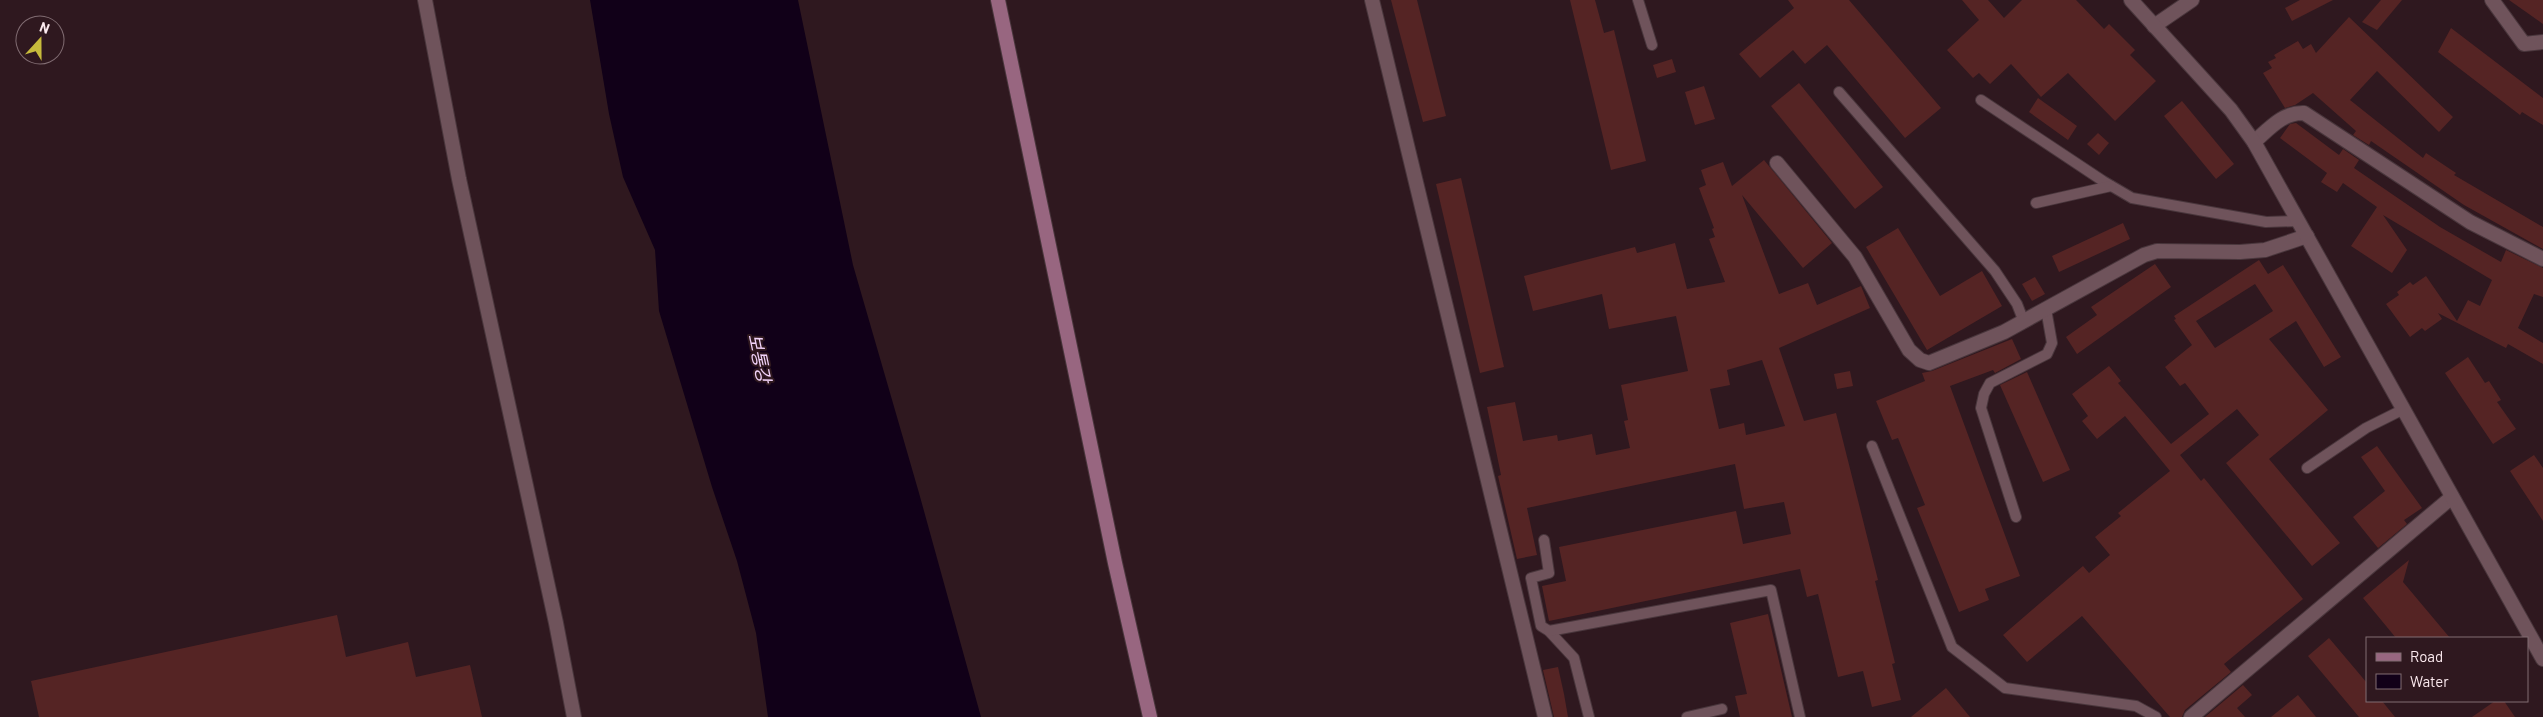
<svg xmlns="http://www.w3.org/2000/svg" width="2543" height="717" font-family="Barlow,'Noto Sans KR',sans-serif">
	<rect width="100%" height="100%" fill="#2f181f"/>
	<path fill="#110018" d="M 590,0 L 798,0 L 853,265 L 919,493 L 981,717 L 768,717 L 756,633 L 737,561 L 712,487 L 659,311 L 655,250 L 623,177 L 609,114 Z"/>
	<g fill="#552424" fill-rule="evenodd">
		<path d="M 1391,0 L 1417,0 L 1446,116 L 1423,122 Z"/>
		<path d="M 1570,0 L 1595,0 L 1604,33 L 1614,30 L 1646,161 L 1611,170 Z"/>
		<path d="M 1788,0 L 1849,0 L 1941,108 L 1905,138 L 1827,45 L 1805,64 L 1793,50 L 1760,78 L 1739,54 L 1794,8 Z"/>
		<path d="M 1962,0 L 1988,0 L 2004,18 L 2022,0 L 2076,0 L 2104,29 L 2109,24 L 2135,50 L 2130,55 L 2156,81 L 2115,121 L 2068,73 L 2041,97 L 2011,64 L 1990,84 L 1979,73 L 1973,78 L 1947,50 L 1979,20 Z"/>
		<path d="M 2300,0 L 2333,0 L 2292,21 L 2285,8 Z"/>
		<path d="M 2381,0 L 2402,0 L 2377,30 L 2362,22 Z"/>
		<path d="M 2509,0 L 2543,0 L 2543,24 Z"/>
		<path d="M 2349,17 L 2453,117 L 2439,132 L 2377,71 L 2350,100 L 2423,158 L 2426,153 L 2456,173 L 2454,175 L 2543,227 L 2543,249 L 2464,205 L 2371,141 L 2369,145 L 2353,135 L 2356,131 L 2313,93 L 2295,105 L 2285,108 L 2263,73 L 2272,68 L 2268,62 L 2276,58 L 2274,55 L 2298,41 L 2303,49 L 2311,44 L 2316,53 Z"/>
		<path d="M 2451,28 L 2543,98 L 2543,125 L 2522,112 L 2520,115 L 2438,52 Z"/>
		<path d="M 1672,59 L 1676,72 L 1657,78 L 1653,65 Z"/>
		<path d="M 1799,83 L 1883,187 L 1855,209 L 1771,106 Z"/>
		<path d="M 1704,86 L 1715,119 L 1695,125 L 1685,92 Z"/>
		<path d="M 2038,98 L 2077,126 L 2068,140 L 2029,112 Z"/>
		<path d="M 2182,101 L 2234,164 L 2216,179 L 2164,116 Z"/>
		<path d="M 2296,123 L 2339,155 L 2343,149 L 2359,160 L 2354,168 L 2440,227 L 2501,262 L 2506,250 L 2543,268 L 2543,297 L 2534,294 L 2518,328 L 2543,343 L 2543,364 L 2508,344 L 2506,348 L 2438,313 L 2442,319 L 2425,331 L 2422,328 L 2410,337 L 2386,304 L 2399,295 L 2397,292 L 2410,282 L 2413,285 L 2426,276 L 2457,321 L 2468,300 L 2480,306 L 2492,280 L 2383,215 L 2407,250 L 2392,273 L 2351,246 L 2377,207 L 2343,183 L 2337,192 L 2321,182 L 2327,173 L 2280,138 L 2290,124 Z"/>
		<path d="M 2098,133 L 2109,143 L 2099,155 L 2087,144 Z"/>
		<path d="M 1764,160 L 1832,243 L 1803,268 L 1742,195 L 1779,294 L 1808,283 L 1817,305 L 1861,286 L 1870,308 L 1779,348 L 1804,421 L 1836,413 L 1878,580 L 1875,581 L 1895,663 L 1892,664 L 1901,700 L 1872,707 L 1863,671 L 1838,677 L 1818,594 L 1807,597 L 1800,569 L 1549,621 L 1542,586 L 1566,581 L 1559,547 L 1736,511 L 1743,544 L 1791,534 L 1784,502 L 1744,509 L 1735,464 L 1527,508 L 1537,555 L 1517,559 L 1498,476 L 1501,475 L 1487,407 L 1515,402 L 1523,441 L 1557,435 L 1558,441 L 1592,434 L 1596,455 L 1630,448 L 1624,421 L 1628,420 L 1621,385 L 1688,371 L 1676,316 L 1609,329 L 1602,294 L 1533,311 L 1524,276 L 1635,247 L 1637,253 L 1675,243 L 1687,289 L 1725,282 L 1709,239 L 1715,237 L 1712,229 L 1714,228 L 1699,188 L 1706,185 L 1701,170 L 1723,162 L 1732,186 ZM 1762,360 L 1785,426 L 1746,435 L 1744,423 L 1719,429 L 1710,389 L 1730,385 L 1727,370 Z"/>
		<path d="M 1461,178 L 1504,367 L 1480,373 L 1436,184 Z"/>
		<path d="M 2123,223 L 2130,239 L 2059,272 L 2052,256 Z"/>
		<path d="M 1898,228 L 1940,296 L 1982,271 L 2002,306 L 1927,350 L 1866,247 Z"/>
		<path d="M 2259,260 L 2268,274 L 2283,265 L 2341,357 L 2324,367 L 2296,321 L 2269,339 L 2328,410 L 2269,459 L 2340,543 L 2312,566 L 2226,463 L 2259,435 L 2237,409 L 2180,455 L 2201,481 L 2204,478 L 2303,599 L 2224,664 L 2231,672 L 2185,710 L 2182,717 L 2170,717 L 2082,616 L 2027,662 L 2003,635 L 2083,566 L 2089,573 L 2110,555 L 2095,537 L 2121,516 L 2118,513 L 2170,471 L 2125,416 L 2097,439 L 2082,421 L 2088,416 L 2072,394 L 2109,366 L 2121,381 L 2118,383 L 2171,444 L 2209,414 L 2185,383 L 2180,386 L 2165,367 L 2192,345 L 2174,320 L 2176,319 L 2174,316 ZM 2255,284 L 2273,311 L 2215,348 L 2196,321 Z"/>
		<path d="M 2155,264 L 2171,287 L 2077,354 L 2066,337 L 2097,315 L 2091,307 Z"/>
		<path d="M 2035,277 L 2045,294 L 2032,301 L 2022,284 Z"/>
		<path d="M 2012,339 L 2021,359 L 1995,373 L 1993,370 L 1950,386 L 2020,576 L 1985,589 L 1989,600 L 1959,612 L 1917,508 L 1925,505 L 1898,438 L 1892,440 L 1876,401 L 1925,381 L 1922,373 L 1932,371 Z"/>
		<path d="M 2468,357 L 2485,383 L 2489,381 L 2501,400 L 2497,402 L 2516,429 L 2493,444 L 2445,373 Z"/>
		<path d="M 1850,371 L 1853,386 L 1837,389 L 1834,374 Z"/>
		<path d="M 2027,372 L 2070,470 L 2043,482 L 2000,385 Z"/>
		<path d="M 2377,446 L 2422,508 L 2404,520 L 2407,524 L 2378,548 L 2353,517 L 2385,491 L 2361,457 Z"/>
		<path d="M 2534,455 L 2543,468 L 2543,521 L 2510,471 Z"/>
		<path d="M 2409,560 L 2403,582 L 2450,638 L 2396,638 L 2363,598 Z"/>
		<path d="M 1768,614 L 1792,717 L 1740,717 L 1735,696 L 1747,694 L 1730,623 Z"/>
		<path d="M 337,615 L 346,657 L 408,642 L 416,677 L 470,665 L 482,717 L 39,717 L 31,681 Z"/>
		<path d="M 2329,638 L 2367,683 L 2367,701 L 2382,701 L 2395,717 L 2359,717 L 2308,656 Z"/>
		<path d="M 1558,667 L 1564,694 L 1568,717 L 1554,717 L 1543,670 Z"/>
		<path d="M 2243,685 L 2252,695 L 2237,708 L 2245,717 L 2205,717 Z"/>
		<path d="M 1946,688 L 1970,717 L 1911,717 Z"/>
		<path d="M 2298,695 L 2316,717 L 2271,717 Z"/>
		<path d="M 2495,701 L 2504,701 L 2515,717 L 2472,717 Z"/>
	</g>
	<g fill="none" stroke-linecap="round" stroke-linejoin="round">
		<defs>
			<g id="service">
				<path d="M 1638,0 L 1652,45"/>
				<path d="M 1839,92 L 1995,271 L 2017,304 L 2024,322"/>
				<path d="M 1981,100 L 2103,181 L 2132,198 L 2266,222 L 2298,221"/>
				<path d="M 2036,203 L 2111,186"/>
				<path d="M 1872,446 L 1952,647 L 2005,688 L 2136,706 L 2156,717"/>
				<path d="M 2307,468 L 2366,428 L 2404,409"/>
				<path d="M 2016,517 L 1981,408 L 1984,394 L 1990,383 L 2047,354 L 2052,343 L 2046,309"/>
				<path d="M 1544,540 L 1549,573 L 1531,578 L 1541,626 L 1549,631 L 1574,658 L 1589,717"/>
				<path d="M 1549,631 L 1771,590 L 1800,717"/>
				<path d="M 1687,717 L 1722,709"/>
			</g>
			<g id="minor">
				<path d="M 1372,0 L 1545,717"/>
				<path d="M 2492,0 L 2524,44 L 2543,42"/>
				<path d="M 2154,26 L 2192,0"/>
				<path d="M 2254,142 C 2269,129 2283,112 2304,113 L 2470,222 L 2543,259"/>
				<path d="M 1777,163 L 1855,257 L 1909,350 L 1920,360 L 1929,363 L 2004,332 L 2144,255 L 2157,251 L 2240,252 L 2265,250 L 2307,236"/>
				<path d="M 2191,717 L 2452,497"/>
			</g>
			<g id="tertiary">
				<path d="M 425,0 L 459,179 L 556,623 L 574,717"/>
				<path d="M 2131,0 L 2231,110 L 2254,142 L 2543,659"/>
			</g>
			<path id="secondary" d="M 998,0 L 1115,563 L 1150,717"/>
		</defs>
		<use href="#service" stroke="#49363c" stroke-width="12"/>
		<use href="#minor" stroke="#49363c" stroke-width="16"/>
		<use href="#tertiary" stroke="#49363c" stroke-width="16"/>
		<use href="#secondary" stroke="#49363c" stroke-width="16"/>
		<use href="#service" stroke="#6f535b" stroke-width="10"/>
		<use href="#minor" stroke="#6f535b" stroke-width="14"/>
		<use href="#tertiary" stroke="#6f535b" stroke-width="14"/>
		<use href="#secondary" stroke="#986680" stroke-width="14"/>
	</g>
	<g text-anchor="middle" stroke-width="4" stroke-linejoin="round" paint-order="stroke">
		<g font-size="18" font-style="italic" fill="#f2d3fa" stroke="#2f181f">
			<text transform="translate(759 358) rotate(78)" y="6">보통강</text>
		</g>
	</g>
	<rect x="2366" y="637" width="162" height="65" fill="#2f181f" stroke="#816c72"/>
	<rect x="2376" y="653" width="25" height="8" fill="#986680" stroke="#816c72"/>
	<text x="2410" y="662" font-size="15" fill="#fceaef">Road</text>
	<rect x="2376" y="674" width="25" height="15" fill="#110018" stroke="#816c72"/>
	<text x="2410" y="687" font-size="15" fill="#fceaef">Water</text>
	<g transform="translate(40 40) rotate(21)"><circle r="24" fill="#2f181f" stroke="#816c72"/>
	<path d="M0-4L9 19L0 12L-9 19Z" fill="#c7bb3c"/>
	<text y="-8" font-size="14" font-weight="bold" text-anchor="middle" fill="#fceaef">N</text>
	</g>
</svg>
